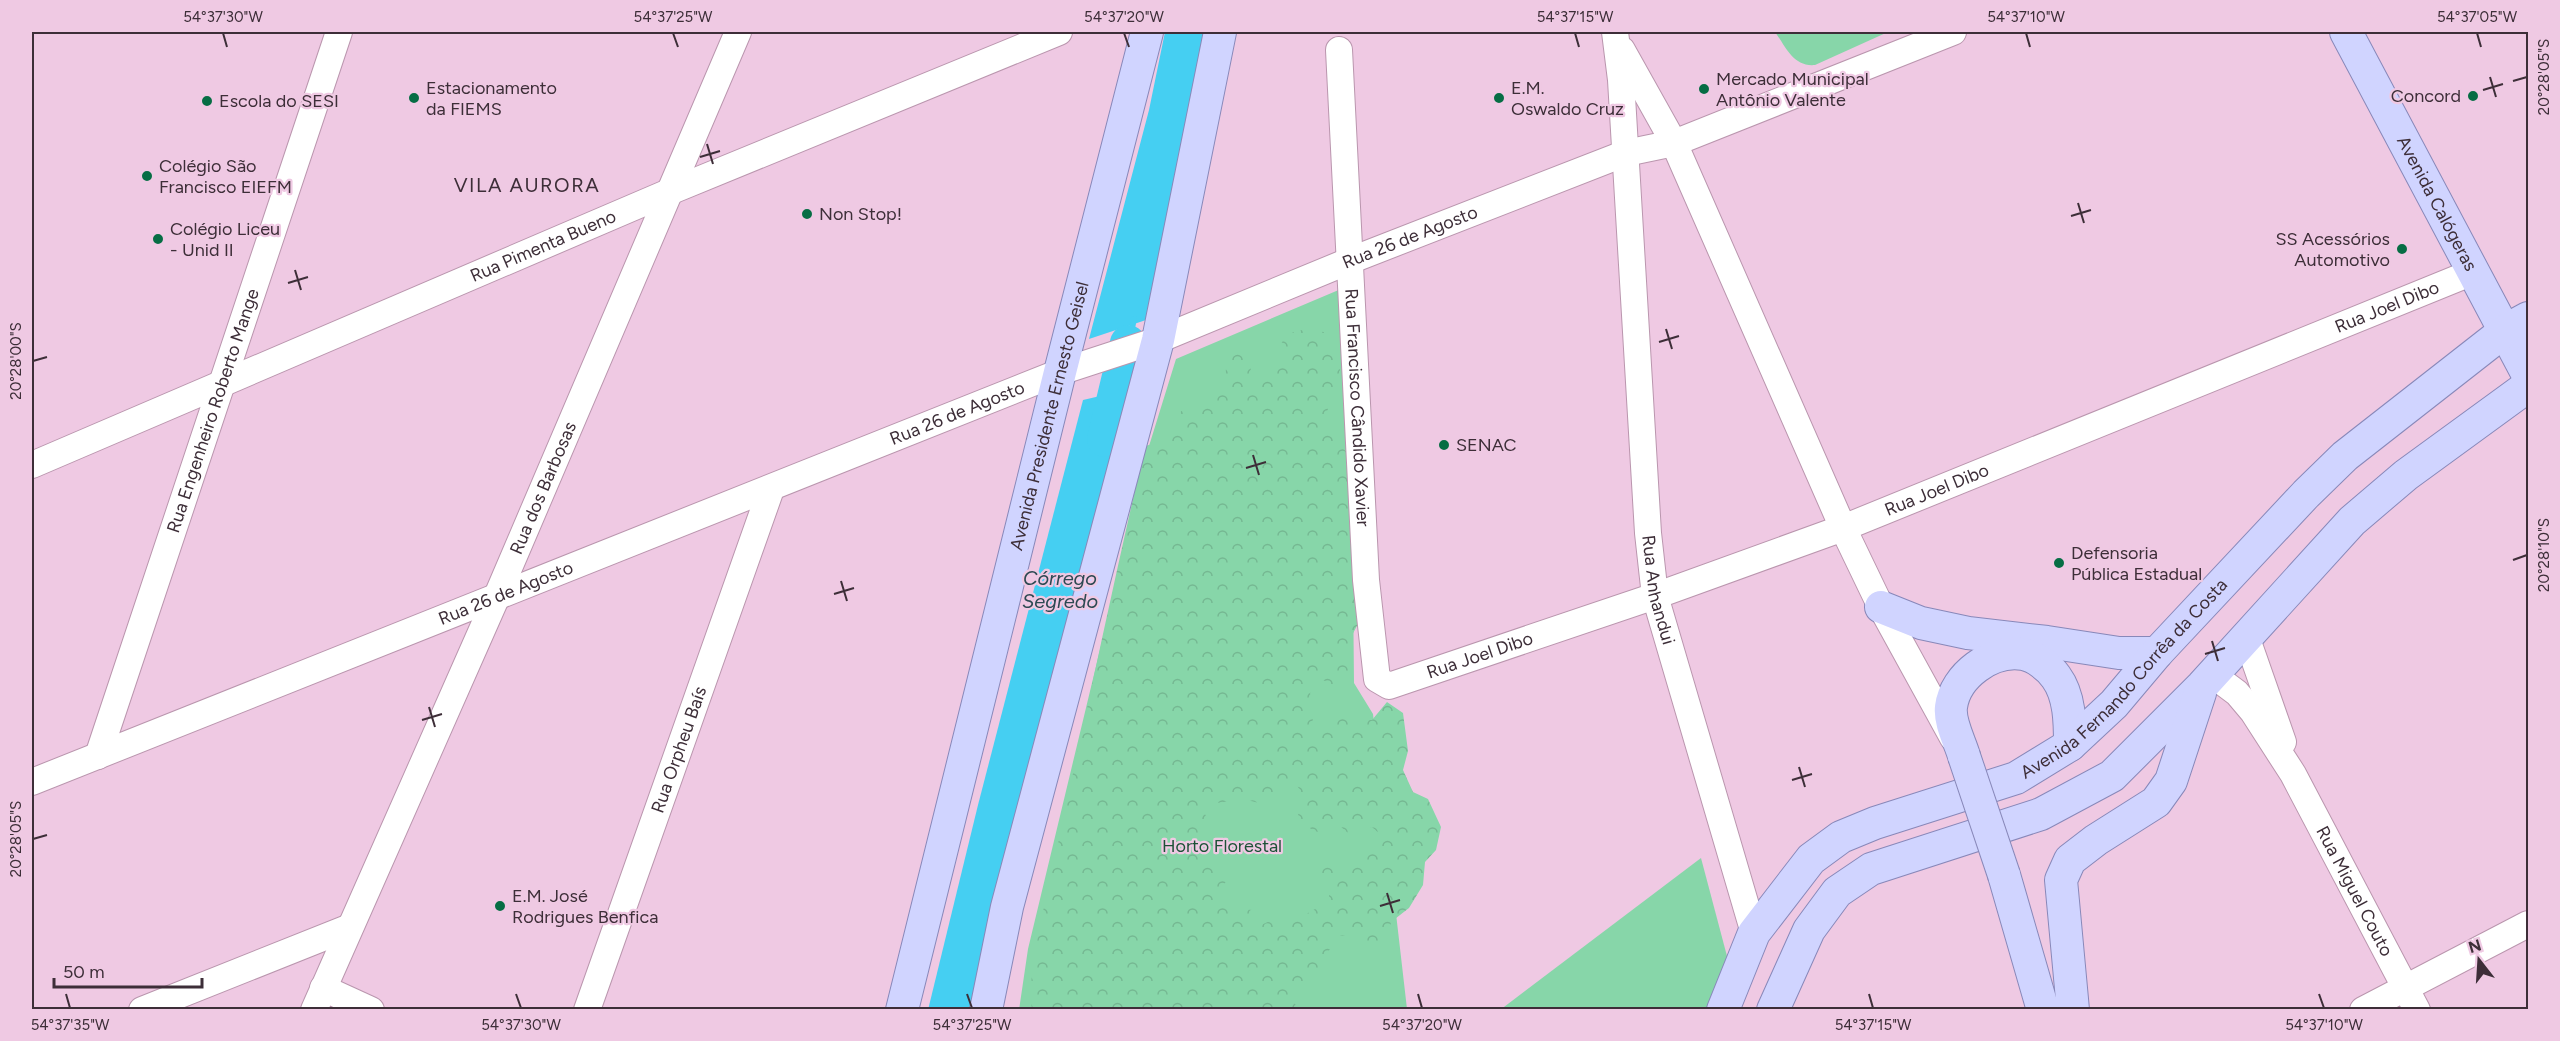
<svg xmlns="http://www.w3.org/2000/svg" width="2560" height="1041" font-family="Figtree,sans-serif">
	<defs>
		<pattern id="forest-crowns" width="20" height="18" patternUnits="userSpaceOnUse" patternTransform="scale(1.5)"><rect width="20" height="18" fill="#87d6a9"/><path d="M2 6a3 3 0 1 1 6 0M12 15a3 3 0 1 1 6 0" fill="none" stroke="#75b892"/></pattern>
	</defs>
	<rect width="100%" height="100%" fill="#efc9e3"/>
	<g fill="#87d6a9">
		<path d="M 1775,32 L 1888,32 L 1815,65 C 1793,67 1786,47 1775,32 Z"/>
		<path d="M 1341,289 L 1353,583 L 1354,683 L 1373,714 L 1407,1009 L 1019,1010 L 1028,949 L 1149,446 L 1176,359 Z"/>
		<path d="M 1701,858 L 1741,1009 L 1500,1010 Z"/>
	</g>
	<path fill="url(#forest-crowns)" fill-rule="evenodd" d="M 1310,328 L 1330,334 L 1338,349 L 1340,370 L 1327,412 L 1333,437 L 1357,464 L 1361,618 L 1346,647 L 1346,664 L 1352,678 L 1343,690 L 1323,680 L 1310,693 L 1315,712 L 1311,726 L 1317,732 L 1349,711 L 1357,719 L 1372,720 L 1387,702 L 1403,713 L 1408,751 L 1403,770 L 1413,792 L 1428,799 L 1441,827 L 1436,850 L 1425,862 L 1423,885 L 1409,908 L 1391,922 L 1387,947 L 1367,948 L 1352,935 L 1338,936 L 1309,983 L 1285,986 L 1298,1009 L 1258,1009 L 1258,1000 L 1243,997 L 1223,1009 L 1032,1009 C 1026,971 1048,894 1056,853 C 1085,717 1114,581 1145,446 L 1164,441 C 1177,410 1178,408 1212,402 L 1225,378 L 1227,359 L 1244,351 L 1252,365 L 1247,382 L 1255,388 L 1279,368 L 1278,349 L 1287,334 ZM 1292,777 L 1301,792 C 1292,813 1299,825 1320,833 L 1340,826 L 1348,833 L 1372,827 L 1382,836 L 1362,860 L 1326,861 L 1317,876 L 1329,885 L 1329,901 L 1296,920 L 1272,920 L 1259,926 L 1252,910 L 1244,909 L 1219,892 L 1227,880 L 1213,862 L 1220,848 L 1211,842 L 1212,828 L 1205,814 L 1217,803 L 1243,799 L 1275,807 L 1275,792 Z"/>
	<g fill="#45cff2">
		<path d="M 1165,32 L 1212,32 L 1155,317 L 1089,339 L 1149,110 Z"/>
		<path d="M 1126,390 L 1116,459 L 978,1009 L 928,1010 L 978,805 L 1083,400 Z"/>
	</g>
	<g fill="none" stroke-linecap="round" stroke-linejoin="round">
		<path stroke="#45cff2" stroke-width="6" d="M 1129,341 L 1134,319"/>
		<path stroke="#45cff2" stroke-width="36" d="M 1105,439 L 1128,343"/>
		<defs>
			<g id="minor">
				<path id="s1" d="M 1615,32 L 1621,80 L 1648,533 L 1655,596 L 1754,933"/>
				<path id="s2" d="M 1339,50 L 1366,580 L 1377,679 L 1389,686 L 1655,596 L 1843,528 L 2473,272"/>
				<path d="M 1622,50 L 1674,143 L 1843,528 L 1881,607 L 1953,738"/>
				<path id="s3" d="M 32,465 L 669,192 L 1059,32"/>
				<path d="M 2246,636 L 2283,742"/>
				<path id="s4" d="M 2213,675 L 2237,693 L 2253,712 L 2293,774 L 2417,1010"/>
				<path id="s5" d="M 98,756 L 339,32"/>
				<path id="s6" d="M 32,782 L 1060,372 L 1158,340 L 1349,261 L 1626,153 L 1674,143 L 1953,32"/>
				<path d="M 323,988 L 371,1010"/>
				<path d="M 142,1010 L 350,927"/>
				<path id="s7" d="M 314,1010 L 497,596 L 738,32"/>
				<path id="s8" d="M 587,1010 L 771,489"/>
				<path d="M 2363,1010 L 2528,924"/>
			</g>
			<g id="major">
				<path id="s9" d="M 2346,32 L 2528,375"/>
				<path d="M 1881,607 L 1921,623 L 1968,633 L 2047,642 L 2119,653 L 2157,653"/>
				<path d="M 1964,756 C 1960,742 1949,722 1951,707 C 1955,676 1991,649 2023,654 C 2035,656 2049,667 2056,677 C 2070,696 2070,723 2070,745"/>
				<path d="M 2004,875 L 2043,1010"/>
				<path id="s10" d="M 902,1010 L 1060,372 L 1147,32"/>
				<path d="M 986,1010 L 1007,907 L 1158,340 L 1220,32"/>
				<path id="s11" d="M 1723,1010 L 1754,933 L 1811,859 L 1841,837 L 1875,823 L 2016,778 L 2070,745 L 2114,704 L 2157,653 L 2306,494 L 2345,456 L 2506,330 L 2528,318"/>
				<path d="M 1773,1010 L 1809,930 L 1837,892 L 1871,869 L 2041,814 L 2112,776 L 2202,686 L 2352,521 L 2406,475 L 2528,386"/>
				<path d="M 2073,1010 L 2061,880 L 2070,860 L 2096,840 L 2156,802 L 2171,781 L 2200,693"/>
			</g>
		</defs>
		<use href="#minor" stroke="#ba96ae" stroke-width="28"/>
		<use href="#major" stroke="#8888b9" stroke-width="34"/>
		<use href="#minor" stroke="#fff" stroke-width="26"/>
		<use href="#major" stroke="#d0d4ff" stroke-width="32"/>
		<defs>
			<path id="major-bridge" d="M 1964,756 L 2004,875"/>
		</defs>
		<use href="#major-bridge" stroke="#8888b9" stroke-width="34" stroke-linecap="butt"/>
		<use href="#major-bridge" stroke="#d0d4ff" stroke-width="32"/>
	</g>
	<path fill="none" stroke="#3d2e38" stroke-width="2" d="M 223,33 L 227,47M 673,33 L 678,47M 1124,33 L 1129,47M 1575,33 L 1579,47M 2026,33 L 2030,47M 2477,33 L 2481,47M 2490,77 L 2496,97M 2513,81 L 2527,77M 2483,90 L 2503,84M 707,144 L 713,164M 700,157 L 720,151M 2078,203 L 2084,223M 2071,216 L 2091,210M 295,270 L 301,290M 288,283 L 308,277M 1666,329 L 1672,349M 1659,342 L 1679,336M 33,361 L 47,357M 1253,455 L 1259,475M 1246,468 L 1266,462M 2513,560 L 2527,555M 841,581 L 847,601M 834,594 L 854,588M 2212,641 L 2218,661M 2205,654 L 2225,648M 429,707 L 435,727M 422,720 L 442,714M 1799,767 L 1805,787M 1792,780 L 1812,774M 33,839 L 47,835M 1387,893 L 1393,913M 1380,906 L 1400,900M 66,994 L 70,1008M 516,994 L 521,1008M 967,994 L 972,1008M 1418,994 L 1422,1008M 1869,994 L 1873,1008M 2319,994 L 2324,1008"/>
	<g fill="#066d44" stroke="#efc9e3" stroke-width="2">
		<circle cx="1704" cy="89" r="6"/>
		<circle cx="2473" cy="96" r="6"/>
		<circle cx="414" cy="98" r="6"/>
		<circle cx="1499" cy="98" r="6"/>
		<circle cx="207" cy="101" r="6"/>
		<circle cx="147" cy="176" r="6"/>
		<circle cx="807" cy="214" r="6"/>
		<circle cx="158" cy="239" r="6"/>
		<circle cx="2402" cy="249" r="6"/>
		<circle cx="1444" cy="445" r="6"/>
		<circle cx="2059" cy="563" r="6"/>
		<circle cx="500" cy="906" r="6"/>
	</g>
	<g text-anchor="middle" stroke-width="4.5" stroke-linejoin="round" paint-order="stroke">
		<g font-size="18" fill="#3d2e38" stroke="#efc9e3" text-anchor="start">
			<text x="1716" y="85">Mercado Municipal<tspan x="1716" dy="21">Antônio Valente</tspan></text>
			<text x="426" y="94">Estacionamento<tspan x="426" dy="21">da FIEMS</tspan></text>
			<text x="1511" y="94">E.M.<tspan x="1511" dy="21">Oswaldo Cruz</tspan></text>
			<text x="2461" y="102" text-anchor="end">Concord</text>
			<text x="219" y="107">Escola do SESI</text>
			<text x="159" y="172">Colégio São<tspan x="159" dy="21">Francisco EIEFM</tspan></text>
			<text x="819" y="220">Non Stop!</text>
			<text x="170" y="235">Colégio Liceu<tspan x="170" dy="21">- Unid II</tspan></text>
			<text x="2390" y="245" text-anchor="end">SS Acessórios<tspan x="2390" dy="21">Automotivo</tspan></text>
			<text x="1456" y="451">SENAC</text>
			<text x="2071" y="559">Defensoria<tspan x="2071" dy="21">Pública Estadual</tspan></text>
			<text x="512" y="902">E.M. José<tspan x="512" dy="21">Rodrigues Benfica</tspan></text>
		</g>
		<g font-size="18" fill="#3d2e38" stroke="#efc9e3">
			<text dy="6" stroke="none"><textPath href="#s9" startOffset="194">Avenida Calógeras</textPath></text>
			<text dy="6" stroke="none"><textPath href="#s6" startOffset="1482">Rua 26 de Agosto</textPath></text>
			<text dy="6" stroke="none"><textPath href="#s3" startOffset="556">Rua Pimenta Bueno</textPath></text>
			<text dy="6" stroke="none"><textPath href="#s2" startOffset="1712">Rua Joel Dibo</textPath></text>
			<text dy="6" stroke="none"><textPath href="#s2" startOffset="358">Rua Francisco Cândido Xavier</textPath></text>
			<text dy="6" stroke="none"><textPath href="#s5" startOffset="364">Rua Engenheiro Roberto Mange</textPath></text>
			<text dy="6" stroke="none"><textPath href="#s6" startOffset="996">Rua 26 de Agosto</textPath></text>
			<text dy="6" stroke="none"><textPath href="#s10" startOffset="612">Avenida Presidente Ernesto Geisel</textPath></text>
			<text dy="6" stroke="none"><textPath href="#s7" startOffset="570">Rua dos Barbosas</textPath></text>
			<text dy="6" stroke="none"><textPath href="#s2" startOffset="1226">Rua Joel Dibo</textPath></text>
			<text dy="6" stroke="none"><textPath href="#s1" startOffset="560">Rua Anhandui</textPath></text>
			<text dy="6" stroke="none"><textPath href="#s6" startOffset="510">Rua 26 de Agosto</textPath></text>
			<text dy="6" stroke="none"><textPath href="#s2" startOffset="740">Rua Joel Dibo</textPath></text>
			<text dy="6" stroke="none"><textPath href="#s11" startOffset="546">Avenida Fernando Corrêa da Costa</textPath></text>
			<text dy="6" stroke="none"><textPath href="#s8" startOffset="276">Rua Orpheu Baís</textPath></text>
			<text dy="6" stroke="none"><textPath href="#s4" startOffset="261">Rua Miguel Couto</textPath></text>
		</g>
		<g font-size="18" fill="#1b5136" stroke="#efc9e3">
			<text x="1222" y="852">Horto Florestal</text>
		</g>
		<g font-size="20" letter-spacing="1.5" fill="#3d2e38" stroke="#efc9e3">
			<text x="527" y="192">VILA AURORA</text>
		</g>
		<g font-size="20" font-style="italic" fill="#2c4952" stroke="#efc9e3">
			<text x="1060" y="585">Córrego<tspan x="1060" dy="23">Segredo</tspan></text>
		</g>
	</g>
	<rect width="2560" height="1041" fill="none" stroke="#efc9e3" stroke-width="66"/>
	<g transform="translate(2479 960) rotate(343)" stroke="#efc9e3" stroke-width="4.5" paint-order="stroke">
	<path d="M0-4.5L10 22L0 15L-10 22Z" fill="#3d2e38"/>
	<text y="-9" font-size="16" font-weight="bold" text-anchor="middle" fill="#3d2e38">N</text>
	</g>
	<path d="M54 978v9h148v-9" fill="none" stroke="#3d2e38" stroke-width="3"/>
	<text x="63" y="978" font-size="18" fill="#3d2e38" stroke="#efc9e3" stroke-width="4.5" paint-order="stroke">50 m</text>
	<rect x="33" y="33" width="2494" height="975" fill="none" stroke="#3d2e38" stroke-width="2"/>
	<g font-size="15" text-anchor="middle" fill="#3d2e38">
		<text x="223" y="22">54°37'30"W</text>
		<text x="673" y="22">54°37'25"W</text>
		<text x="1124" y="22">54°37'20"W</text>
		<text x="1575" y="22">54°37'15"W</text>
		<text x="2026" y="22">54°37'10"W</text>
		<text x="2477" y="22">54°37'05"W</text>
		<text transform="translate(2544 77) rotate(-90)" y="5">20°28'05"S</text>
		<text transform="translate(16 361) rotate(-90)" y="5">20°28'00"S</text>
		<text transform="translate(2544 555) rotate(-90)" y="5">20°28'10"S</text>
		<text transform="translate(16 839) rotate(-90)" y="5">20°28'05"S</text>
		<text x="70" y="1030">54°37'35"W</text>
		<text x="521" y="1030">54°37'30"W</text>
		<text x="972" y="1030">54°37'25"W</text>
		<text x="1422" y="1030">54°37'20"W</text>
		<text x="1873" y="1030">54°37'15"W</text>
		<text x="2324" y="1030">54°37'10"W</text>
	</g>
</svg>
